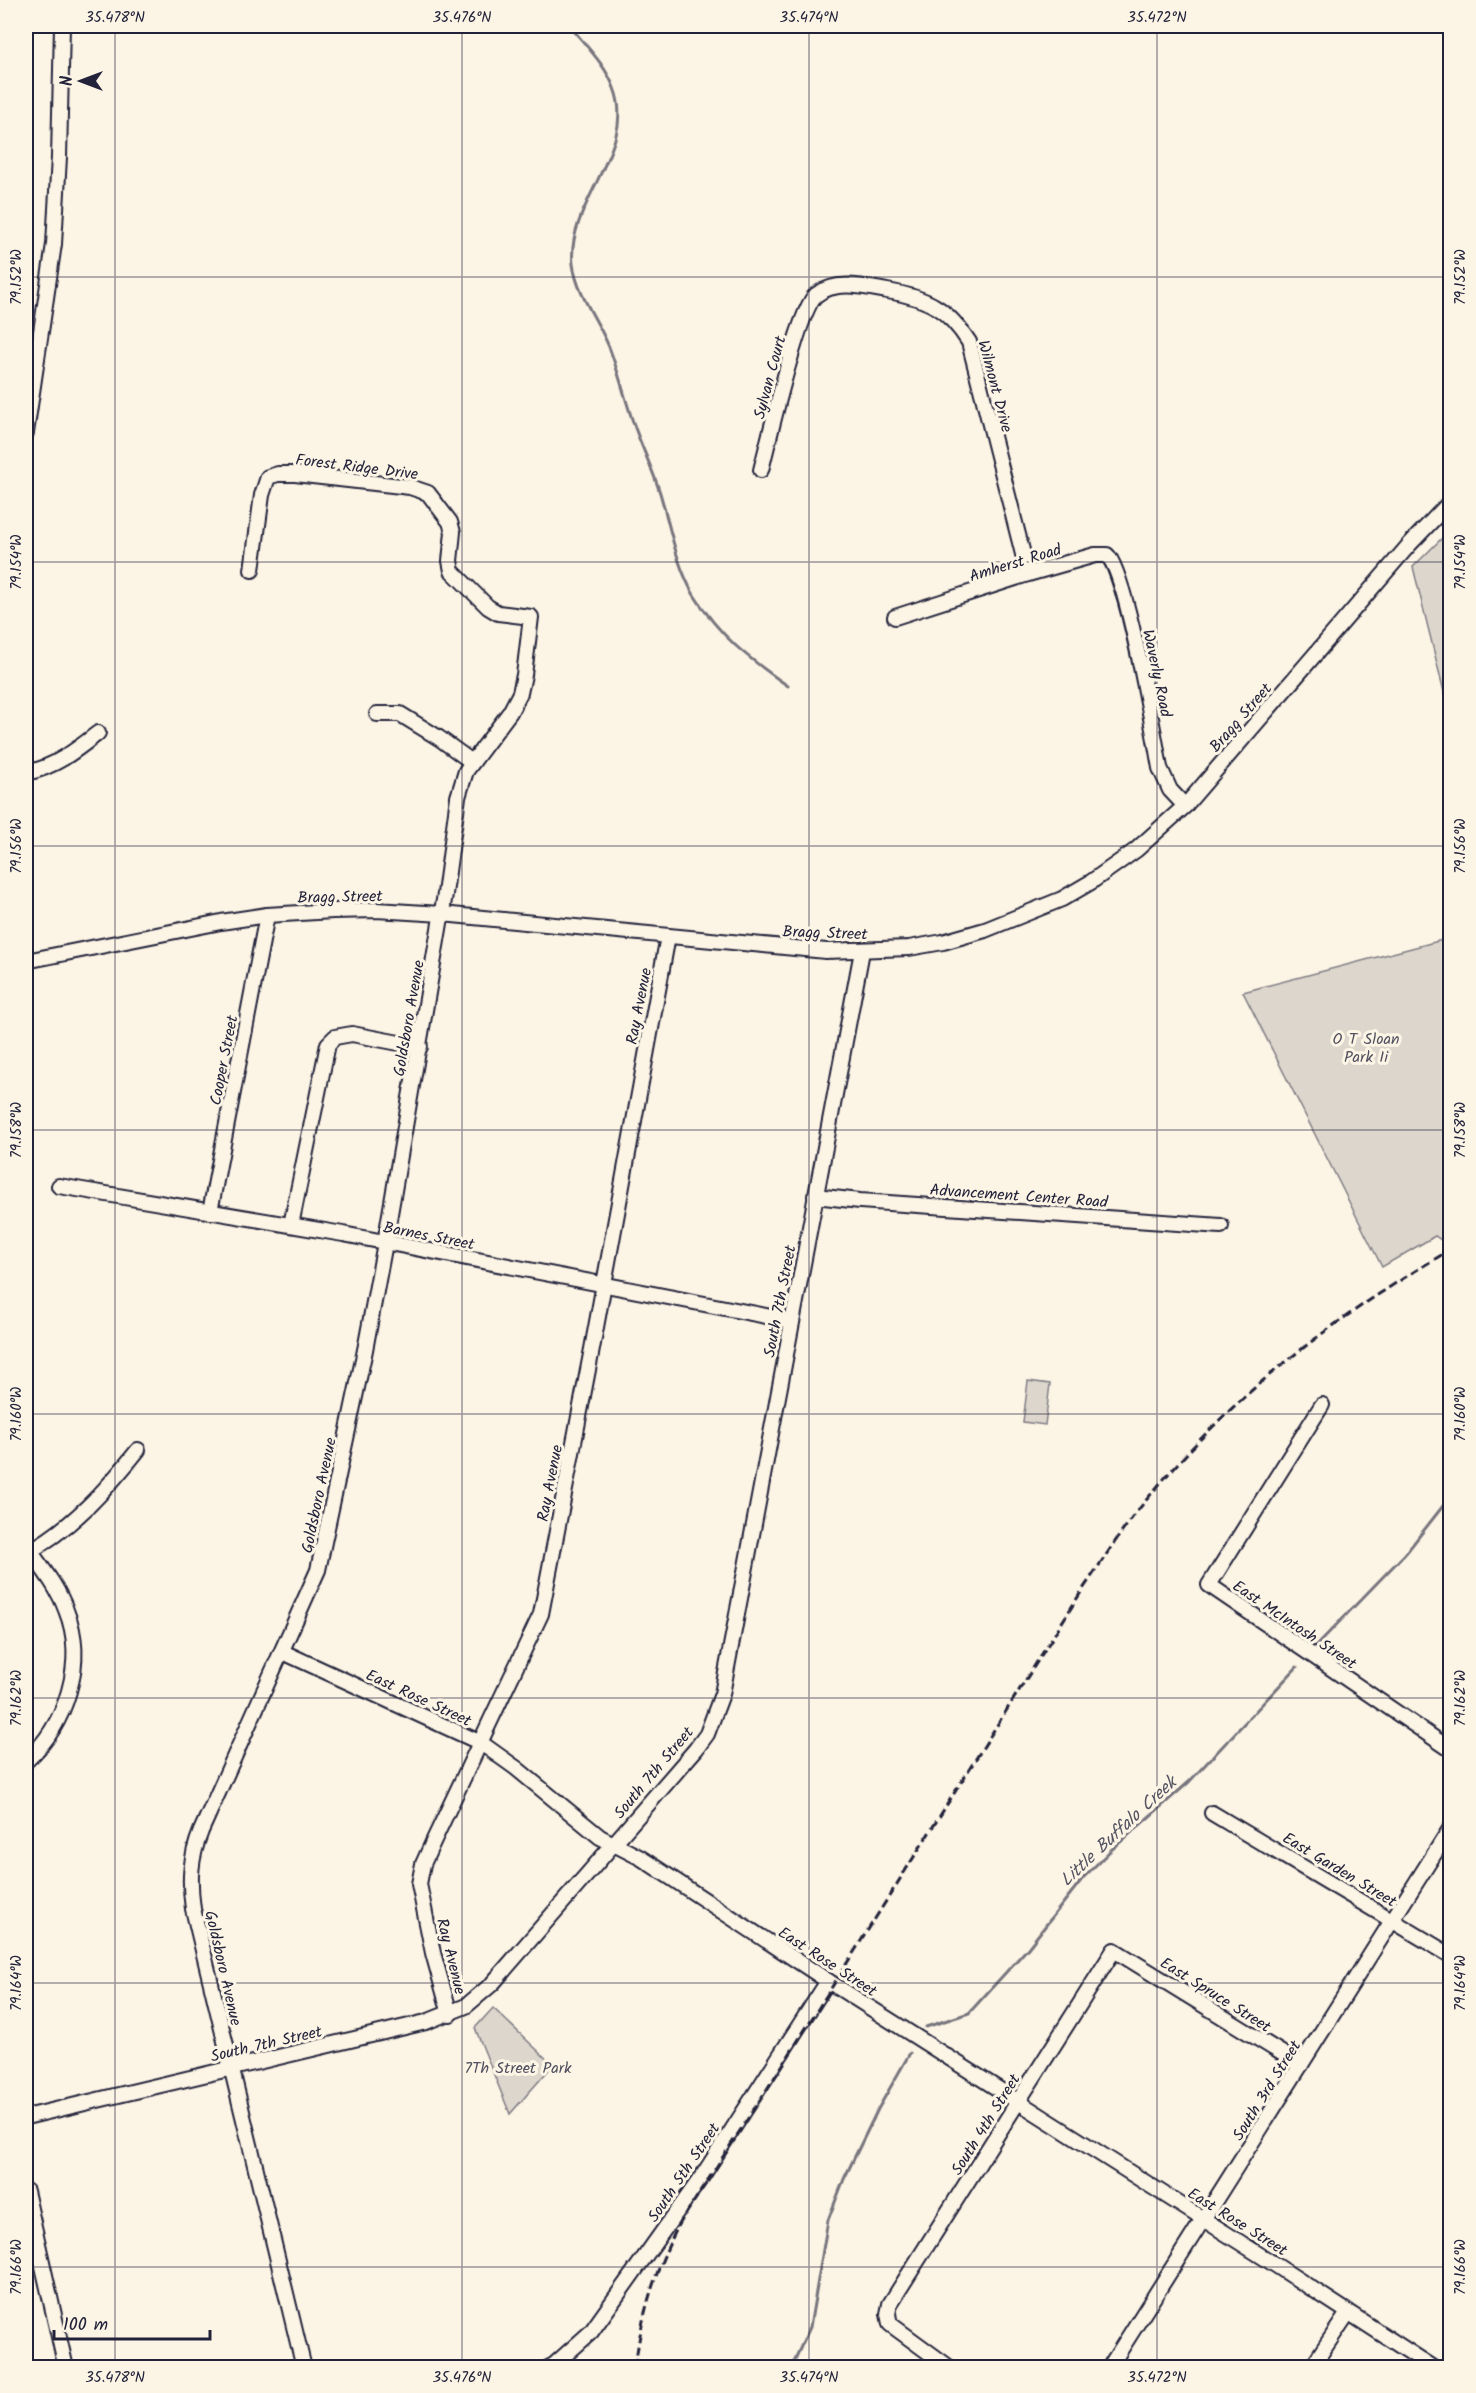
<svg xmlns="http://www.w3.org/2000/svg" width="1476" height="2393" font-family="Kalam,sans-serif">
	<rect width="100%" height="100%" fill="#fcf5e5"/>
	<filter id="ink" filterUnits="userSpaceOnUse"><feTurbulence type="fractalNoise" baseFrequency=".0167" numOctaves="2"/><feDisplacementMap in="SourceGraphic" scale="12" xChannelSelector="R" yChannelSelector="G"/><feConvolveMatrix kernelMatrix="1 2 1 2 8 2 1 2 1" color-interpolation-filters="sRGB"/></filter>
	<g filter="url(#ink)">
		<g fill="#dcd6cc" stroke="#7f7c84" stroke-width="1.5">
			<path d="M 1450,530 L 1450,716 L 1413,567 Z"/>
			<path d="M 1450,938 L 1450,1246 L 1435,1236 L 1382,1267 L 1243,992 Z"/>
			<path d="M 1028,1381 L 1050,1384 L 1045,1425 L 1023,1422 Z"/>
			<path d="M 493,2008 L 553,2065 L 510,2114 L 475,2028 Z"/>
		</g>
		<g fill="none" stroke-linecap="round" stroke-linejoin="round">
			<g stroke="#78757e" stroke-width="3">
				<path d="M 570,26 C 585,45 605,64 614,88 C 638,148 566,203 573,264 C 577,295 598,320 609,347 C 619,373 625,399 634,425 C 642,448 653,470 660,493 C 670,526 676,565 694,595 C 720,637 748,658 788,686"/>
				<path d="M 1313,1649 L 1406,1553 L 1450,1497"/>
				<path d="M 926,2027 L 969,2013 L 1028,1948 L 1083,1878 L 1110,1851 L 1189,1782 L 1297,1667"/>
				<path d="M 791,2368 L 810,2327 L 828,2220 L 844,2179 L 878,2109 L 910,2053"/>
			</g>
			<defs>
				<g id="minor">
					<path d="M 26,433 L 54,244 L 59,157 L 62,26"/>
					<path d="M 761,470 C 769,440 798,310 816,295 C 836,279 865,287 887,291 C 928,298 947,308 969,342 L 1028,574"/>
					<path d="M 252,570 L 262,495 L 268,477 L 278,474 L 295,474 L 410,487 L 428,493 L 450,522 L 453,532 L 450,561 L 452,571 L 488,607 L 498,613 L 531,617 L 524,675 L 520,693 L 510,712 L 466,771 L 458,797 L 445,894 L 385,1243 L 365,1350 L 318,1570 L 201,1831 C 190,1858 189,1881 193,1909 L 304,2368"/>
					<path d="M 895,617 L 1028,574 L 1095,555 L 1107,555 C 1126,571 1154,734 1160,768 L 1170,790 L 1185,806"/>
					<path d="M 377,714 L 400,714 L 439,738 L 472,762"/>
					<path d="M 26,773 C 55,767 75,751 98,733"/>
					<path d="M 26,961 L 221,922 L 267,915 L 333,911 L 376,910 L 442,914 L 826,951 L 909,948 L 943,942 L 985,930 L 1062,899 L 1091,882 L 1136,850 L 1185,806 L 1409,545 L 1450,502"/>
					<path d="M 59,1186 L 343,1234 L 792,1321"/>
					<path d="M 815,1196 L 860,1201 L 1221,1226"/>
					<path d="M 210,1212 L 267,915"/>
					<path d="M 291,1225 L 328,1044 L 335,1037 L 352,1034 L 420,1047"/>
					<path d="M 1322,1405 L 1209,1585 L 1450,1749"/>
					<path d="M 26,1553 C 71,1529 106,1490 138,1450"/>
					<path d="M 283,1652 L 481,1743 L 516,1768 L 600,1837 L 641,1858 L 828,1981 L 1274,2264 L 1434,2368"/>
					<path d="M 26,1761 C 66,1725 87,1662 66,1610 C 58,1588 43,1569 30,1551"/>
					<path d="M 1212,1813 L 1450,1955"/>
					<path d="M 450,2014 L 433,1953 L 419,1884 L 423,1864 L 433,1842 L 541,1614 L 592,1349 L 668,936"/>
					<path d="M 26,2117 L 426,2022 L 466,2006 L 492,1984 L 696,1749 L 707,1734 L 722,1694 L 862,951"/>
					<path d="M 26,2191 L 66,2368"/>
					<path d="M 548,2368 L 554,2365 L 591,2332 L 703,2175 L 828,1981"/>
					<path d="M 950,2368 L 890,2324 L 888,2314 L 890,2304 L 1114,1950 L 1301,2065"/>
					<path d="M 1109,2368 L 1450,1829"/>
					<path d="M 1311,2368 L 1348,2313"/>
				</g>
			</defs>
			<use href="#minor" stroke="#22223b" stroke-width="18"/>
			<use href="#minor" stroke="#fcf5e5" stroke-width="14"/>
			<path stroke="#22223b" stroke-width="3" stroke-dasharray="9 4.5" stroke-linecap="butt" d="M 635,2368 C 641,2316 655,2269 680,2223 L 782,2066 L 1083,1589 C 1103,1560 1121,1531 1143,1504 C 1231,1395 1331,1320 1450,1250"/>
		</g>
	</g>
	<path fill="none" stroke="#22223b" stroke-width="1.5" stroke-opacity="0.45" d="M 115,26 L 115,2368M 462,26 L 462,2368M 809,26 L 809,2368M 1157,26 L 1157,2368M 26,277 L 1450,277M 26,562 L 1450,562M 26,846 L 1450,846M 26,1130 L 1450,1130M 26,1414 L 1450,1414M 26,1698 L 1450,1698M 26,1983 L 1450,1983M 26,2267 L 1450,2267"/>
	<g text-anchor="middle" stroke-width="6" stroke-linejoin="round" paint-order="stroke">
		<g font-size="16" fill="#22223b" stroke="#fcf5e5">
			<text transform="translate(769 377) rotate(-75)" y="6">Sylvan Court</text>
			<text transform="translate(996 386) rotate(75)" y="6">Wilmont Drive</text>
			<text transform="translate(357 466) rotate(7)" y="6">Forest Ridge Drive</text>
			<text transform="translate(1015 562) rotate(-17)" y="6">Amherst Road</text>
			<text transform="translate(1158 673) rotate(78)" y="6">Waverly Road</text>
			<text transform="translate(1240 717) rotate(-49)" y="6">Bragg Street</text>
			<text transform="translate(340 896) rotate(-1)" y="6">Bragg Street</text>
			<text transform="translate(825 932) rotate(2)" y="6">Bragg Street</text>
			<text transform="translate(638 1006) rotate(-79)" y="6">Ray Avenue</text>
			<text transform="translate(408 1018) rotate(-80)" y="6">Goldsboro Avenue</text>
			<text transform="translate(223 1060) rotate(-79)" y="6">Cooper Street</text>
			<text transform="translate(1019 1195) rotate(4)" y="6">Advancement Center Road</text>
			<text transform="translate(429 1235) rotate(11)" y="6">Barnes Street</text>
			<text transform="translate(779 1301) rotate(-79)" y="6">South 7th Street</text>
			<text transform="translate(549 1483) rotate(-79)" y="6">Ray Avenue</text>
			<text transform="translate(318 1495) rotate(-78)" y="6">Goldsboro Avenue</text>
			<text transform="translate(1295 1624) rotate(34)" y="6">East McIntosh Street</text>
			<text transform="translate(419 1697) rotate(25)" y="6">East Rose Street</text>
			<text transform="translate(653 1772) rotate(-50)" y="6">South 7th Street</text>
			<text transform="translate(1340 1869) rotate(31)" y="6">East Garden Street</text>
			<text transform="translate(452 1956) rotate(76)" y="6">Ray Avenue</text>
			<text transform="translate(828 1961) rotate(33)" y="6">East Rose Street</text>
			<text transform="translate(224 1968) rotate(77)" y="6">Goldsboro Avenue</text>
			<text transform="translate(1216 1994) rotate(32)" y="6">East Spruce Street</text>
			<text transform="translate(266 2043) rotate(-13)" y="6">South 7th Street</text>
			<text transform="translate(1266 2090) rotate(-58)" y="6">South 3rd Street</text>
			<text transform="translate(985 2124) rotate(-58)" y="6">South 4th Street</text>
			<text transform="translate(683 2172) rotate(-56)" y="6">South 5th Street</text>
			<text transform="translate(1238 2221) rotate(32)" y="6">East Rose Street</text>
		</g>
		<g font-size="16" fill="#504f5f" stroke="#fcf5e5">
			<text x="1366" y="1044">O T Sloan<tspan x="1366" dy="18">Park Ii</tspan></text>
			<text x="518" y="2073">7Th Street Park</text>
		</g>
		<g font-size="18" font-style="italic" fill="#545362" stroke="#fcf5e5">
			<text transform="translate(1118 1831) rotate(-43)" y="6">Little Buffalo Creek</text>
		</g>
	</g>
	<rect width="1476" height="2393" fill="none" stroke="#fcf5e5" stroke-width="66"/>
	<g transform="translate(81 81) rotate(270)" stroke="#fcf5e5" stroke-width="4.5" paint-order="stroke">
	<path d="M0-4.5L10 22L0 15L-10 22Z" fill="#22223b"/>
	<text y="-9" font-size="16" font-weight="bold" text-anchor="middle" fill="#22223b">N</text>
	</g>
	<path d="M54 2330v9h156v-9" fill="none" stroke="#22223b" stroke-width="3"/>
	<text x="63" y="2330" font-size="18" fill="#22223b" stroke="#fcf5e5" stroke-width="4.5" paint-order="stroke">100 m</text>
	<rect x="33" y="33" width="1410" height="2327" fill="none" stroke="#22223b" stroke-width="2"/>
	<g font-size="15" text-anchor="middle" fill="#22223b">
		<text x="115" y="22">35.478°N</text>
		<text x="462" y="22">35.476°N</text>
		<text x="809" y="22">35.474°N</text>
		<text x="1157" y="22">35.472°N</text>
		<text transform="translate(1460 277) rotate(-90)" y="5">79.152°W</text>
		<text transform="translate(16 277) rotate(-90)" y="5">79.152°W</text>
		<text transform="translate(1460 562) rotate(-90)" y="5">79.154°W</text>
		<text transform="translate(16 562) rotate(-90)" y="5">79.154°W</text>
		<text transform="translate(1460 846) rotate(-90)" y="5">79.156°W</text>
		<text transform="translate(16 846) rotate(-90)" y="5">79.156°W</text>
		<text transform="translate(1460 1130) rotate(-90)" y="5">79.158°W</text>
		<text transform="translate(16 1130) rotate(-90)" y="5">79.158°W</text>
		<text transform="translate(1460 1414) rotate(-90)" y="5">79.160°W</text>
		<text transform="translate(16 1414) rotate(-90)" y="5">79.160°W</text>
		<text transform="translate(1460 1698) rotate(-90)" y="5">79.162°W</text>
		<text transform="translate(16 1698) rotate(-90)" y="5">79.162°W</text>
		<text transform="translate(16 1983) rotate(-90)" y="5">79.164°W</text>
		<text transform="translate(1460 1983) rotate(-90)" y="5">79.164°W</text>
		<text transform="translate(16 2267) rotate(-90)" y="5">79.166°W</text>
		<text transform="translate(1460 2267) rotate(-90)" y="5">79.166°W</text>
		<text x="115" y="2382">35.478°N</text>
		<text x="462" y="2382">35.476°N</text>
		<text x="809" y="2382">35.474°N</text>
		<text x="1157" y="2382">35.472°N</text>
	</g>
</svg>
